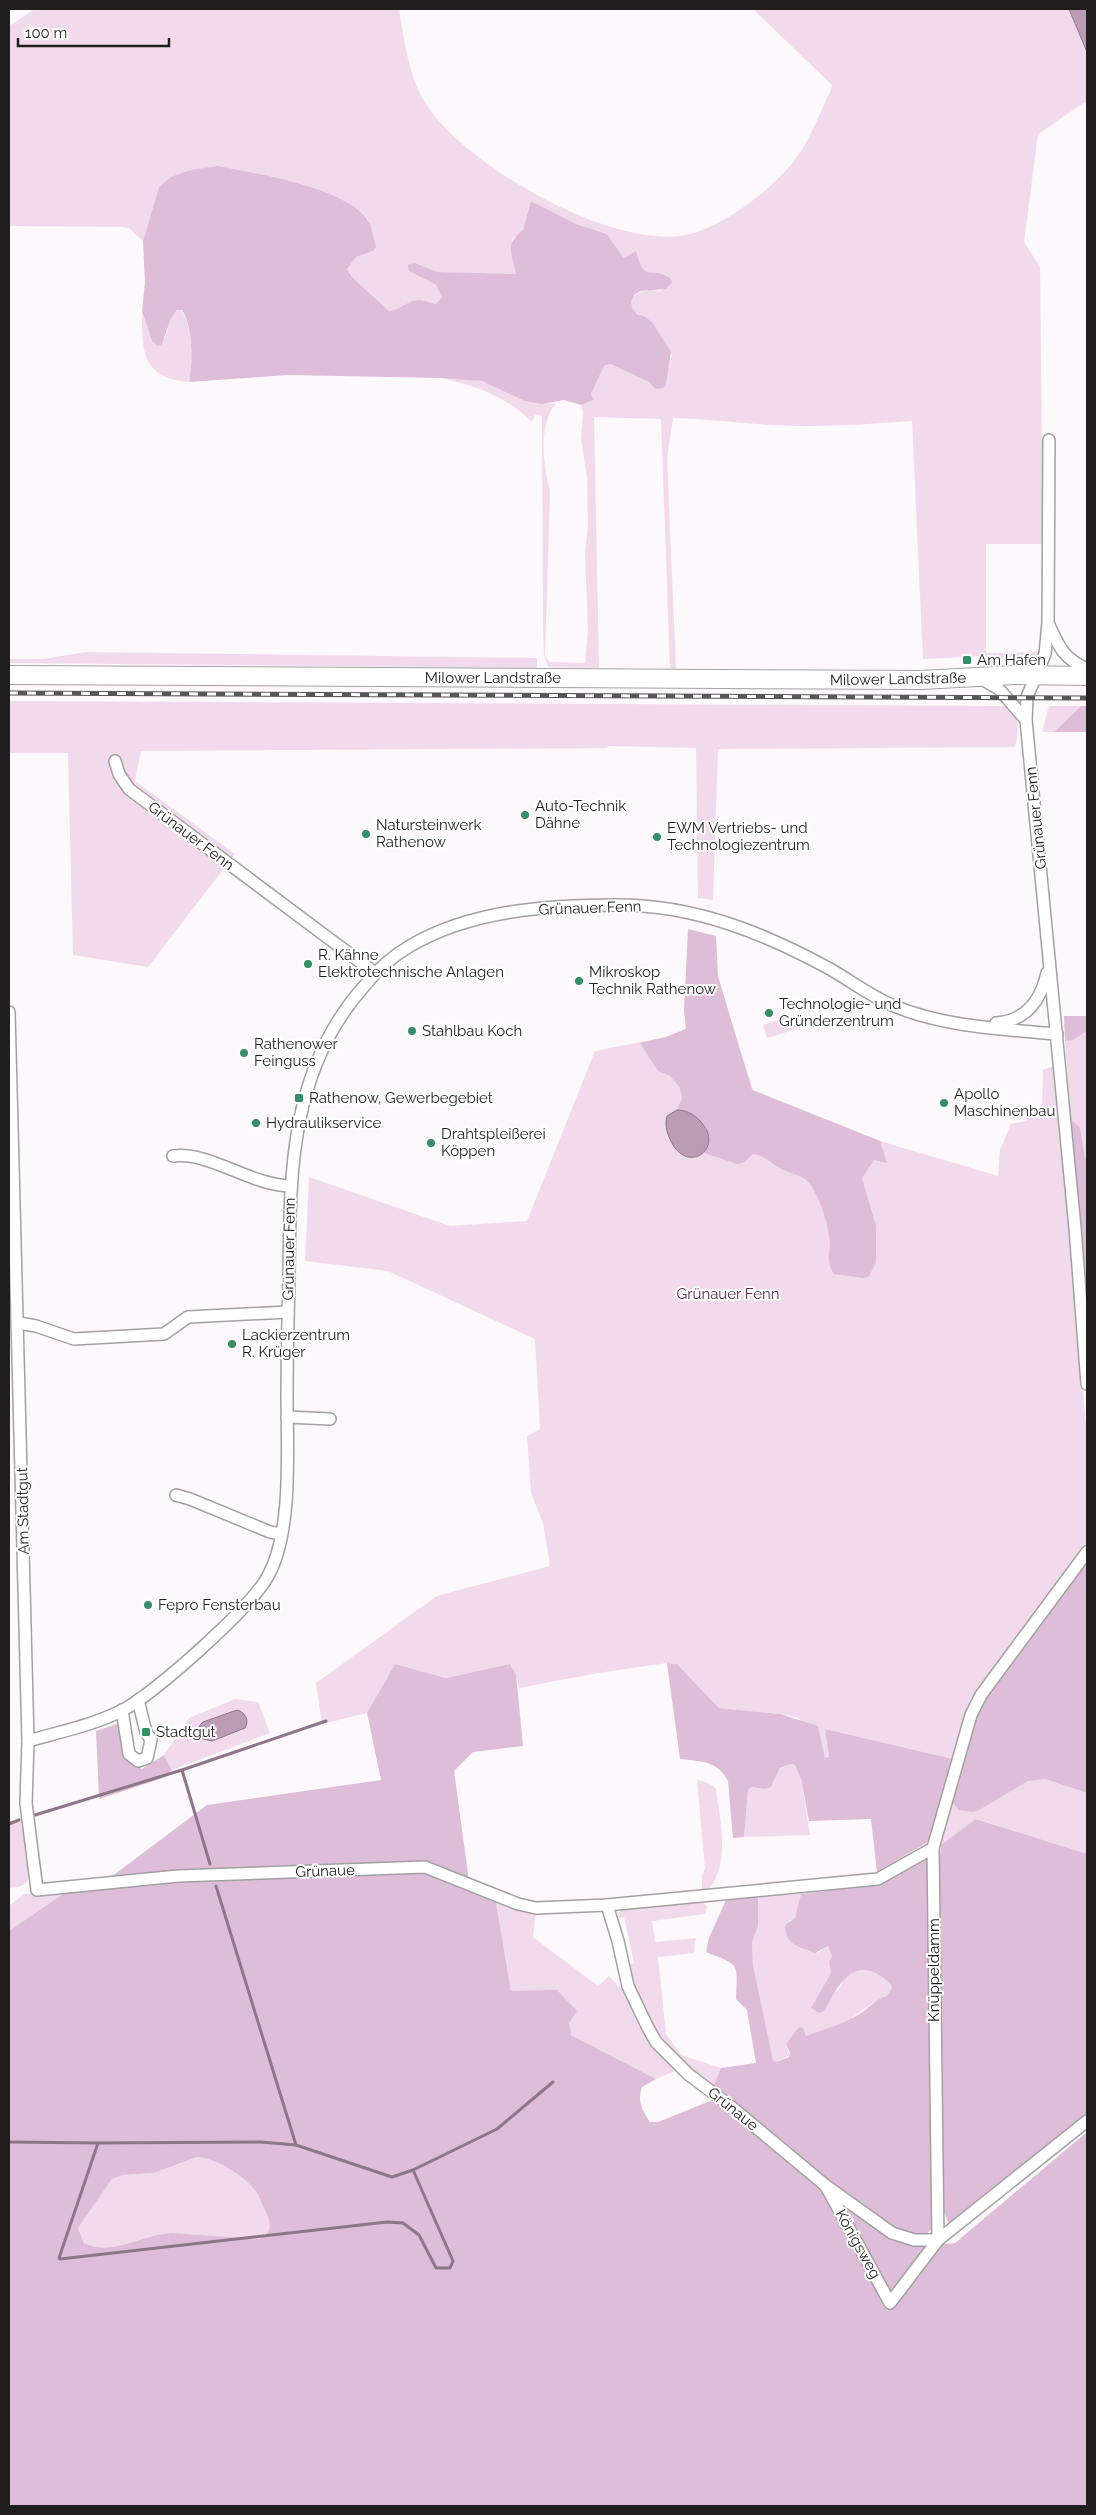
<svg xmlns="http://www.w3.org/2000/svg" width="1096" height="2515" font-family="Raleway,sans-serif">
	<rect width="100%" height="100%" fill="#fcf8fb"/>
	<g fill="#f1daec" fill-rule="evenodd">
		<path d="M 35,9 L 399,9 C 404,40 409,80 428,107 C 468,167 617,253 690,234 C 727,225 781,183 801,151 C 813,132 821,110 831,90 L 832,85 L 753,9 L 1069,9 L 1087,52 L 1087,105 L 1085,102 L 1038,134 L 1024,242 L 1040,267 L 1043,544 L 986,544 L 986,653 L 1039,652 L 1033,658 L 1000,659 L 986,656 L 923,659 L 912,421 C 866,424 819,428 773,425 C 740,423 707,419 673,418 L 667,458 L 676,669 L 670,668 L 661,419 L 594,417 L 599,668 L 548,667 L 544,655 L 543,627 L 542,416 L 535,415 L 532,422 C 506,396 476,386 441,378 C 454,379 468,379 480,381 C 510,387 519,405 556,403 C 538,425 543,465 550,491 L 545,656 L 550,662 L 585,663 L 588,629 L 585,554 L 588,525 L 587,478 L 581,439 L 583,412 L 581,405 L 592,400 L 591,394 L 604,366 L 610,364 L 649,382 L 655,389 L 666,385 L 667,372 L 672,356 L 644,316 C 619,310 630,286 661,291 L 667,276 C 654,274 645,275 639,262 L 625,259 L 607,234 L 576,224 L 531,201 L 523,231 L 512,239 L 516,274 L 438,272 L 415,263 L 409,271 L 436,285 L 442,297 L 436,304 C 431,303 425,300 420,300 C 409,299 400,310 389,311 L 352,277 L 347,268 L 356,257 L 373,251 L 376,247 L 368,220 L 347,203 L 159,187 L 143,241 L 129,228 L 122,227 L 9,226 L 9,26 Z"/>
		<path d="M 177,310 L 181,310 C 193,327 193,362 189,382 C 142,378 142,352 142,311 L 152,341 L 165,338 L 171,318 Z"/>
		<path d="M 85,652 L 537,658 L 537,668 L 9,663 L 9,659 L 44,659 Z"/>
		<path d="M 9,701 L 1008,706 C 1020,718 1019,732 1015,747 L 718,749 L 713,900 L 698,898 L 696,748 L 608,746 L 607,748 L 141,751 L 135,781 L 235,854 L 148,967 L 73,955 L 68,753 L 9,753 Z"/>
		<path d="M 1049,706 L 1081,706 L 1054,732 L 1042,732 Z"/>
		<path d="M 728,1012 L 753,1090 L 880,1141 L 998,1176 L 1000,1150 L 1011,1124 L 1026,1121 L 1029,1110 L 1042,1108 L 1043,1070 L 1053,1066 L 1059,1110 L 1087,1438 L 1087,1543 L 1079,1559 L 975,1693 L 965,1714 L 953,1759 L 825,1729 L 829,1758 L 825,1759 L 799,1718 L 780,1714 L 719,1708 L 677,1664 L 667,1663 L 598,1673 L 519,1688 L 516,1674 L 510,1664 L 446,1678 L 395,1664 L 367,1713 L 322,1724 L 316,1683 L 437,1596 L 550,1566 L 543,1523 L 531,1493 L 527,1436 L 540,1429 L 535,1339 L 388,1271 L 305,1261 L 309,1177 L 450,1226 L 527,1221 L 595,1051 L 666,1037 Z"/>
		<path d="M 792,1015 L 796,1029 L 767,1038 L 763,1025 Z"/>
		<path d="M 1087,1031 L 1087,1160 L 1085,1158 L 1080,1127 L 1071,1120 L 1065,1041 L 1073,1040 Z"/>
		<path d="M 235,1699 L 258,1702 L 270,1733 L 172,1770 L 164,1755 L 189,1718 ZM 245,1714 L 247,1720 L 245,1728 L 207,1741 Z"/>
		<path d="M 791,1764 L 795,1765 L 801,1779 L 810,1835 L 744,1837 L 748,1790 L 751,1787 L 764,1789 L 774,1783 C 776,1773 780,1766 791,1764 Z"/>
		<path d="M 697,1779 L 712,1785 L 716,1789 C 720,1821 731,1864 708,1890 L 702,1891 L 702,1875 L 705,1869 Z"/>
		<path d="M 1045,1779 L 1087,1793 L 1087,1854 L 977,1819 L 941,1845 L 951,1802 L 973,1812 L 1028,1781 Z"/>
		<path d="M 22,1817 C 25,1829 33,1871 27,1881 C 23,1888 15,1887 9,1888 L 9,1822 Z"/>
		<path d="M 66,1892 L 9,1931 L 9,1906 L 24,1894 Z"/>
		<path d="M 801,1894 L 796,1918 L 788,1921 L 818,1953 L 828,1946 L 832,1956 L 829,1962 L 831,1973 L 811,2008 C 819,2003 832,1997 838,1990 C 842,1985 842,1978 848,1974 C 861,1965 887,1974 892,1988 L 887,1996 C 871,2001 857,2017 840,2024 C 822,2032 804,2037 786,2046 L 790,2055 L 776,2062 L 773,2060 L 753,1965 L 752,1943 L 758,1926 L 758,1896 Z"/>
		<path d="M 701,1901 L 707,1906 L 705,1914 L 652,1921 L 655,1942 L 696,1938 L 694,1953 L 658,1957 L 666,2034 L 681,2055 L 721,2068 L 713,2087 C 667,2048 643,2025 628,1965 L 634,1963 L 624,1917 L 619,1918 L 618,1915 L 622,1908 Z"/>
		<path d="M 496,1902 L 512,1909 L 536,1911 L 533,1937 L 598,1986 L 609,1976 L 627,1995 L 639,2027 L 678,2070 L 656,2079 L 571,2035 L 557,1991 L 511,1991 Z"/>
		<path d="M 197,2157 C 216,2158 245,2176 256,2193 C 262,2201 266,2212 270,2221 C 272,2230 267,2235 259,2239 L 172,2233 C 144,2234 110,2257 84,2243 L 78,2228 L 112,2179 L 123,2175 L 154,2173 Z"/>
	</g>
	<g fill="#debdd8" fill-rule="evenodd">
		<path d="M 217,166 C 253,173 349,188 368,221 C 372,228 374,239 376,247 L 373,251 L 356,257 L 347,269 L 352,277 L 389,311 C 400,310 409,299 420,300 C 425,300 431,303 436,304 L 442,297 L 436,285 L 409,271 L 408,265 L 415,263 L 438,272 L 516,274 C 512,253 504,245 523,230 L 531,201 L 576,224 L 607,234 L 624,258 L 636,251 C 645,285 651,265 670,278 L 672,282 L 666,289 L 641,291 L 634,295 L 631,301 L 632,308 L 637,314 L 644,316 L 652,322 L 671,352 L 666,384 L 663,388 L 655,389 L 649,382 L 610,364 L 604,366 L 591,394 L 593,400 L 581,405 L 564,400 L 542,404 L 525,401 L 482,381 L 441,378 L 288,375 L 189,382 C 193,362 193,327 182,310 L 177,310 L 171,318 L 162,344 L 158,346 L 152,341 L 142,311 L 145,283 L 143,241 L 159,187 L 171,177 L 191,170 Z"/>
		<path d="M 1081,706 L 1087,706 L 1087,732 L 1054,732 Z"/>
		<path d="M 688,929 L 716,936 L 718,976 L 752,1090 L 880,1141 L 887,1163 L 874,1160 L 862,1178 L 876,1226 L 876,1262 L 869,1276 L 864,1278 L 834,1274 C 827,1264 829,1256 830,1244 C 830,1228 818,1189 805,1179 C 797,1174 788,1173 780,1168 C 770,1163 765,1155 753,1154 L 743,1163 L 737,1164 L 704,1153 L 707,1147 L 707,1128 L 689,1112 L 677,1110 L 682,1098 L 680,1088 L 670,1076 L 658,1071 L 640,1043 L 666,1037 L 686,1029 L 684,1010 Z"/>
		<path d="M 1064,1016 L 1087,1016 L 1087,1031 L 1073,1040 L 1065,1041 Z"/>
		<path d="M 1071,1120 L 1080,1127 L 1085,1158 L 1087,1160 L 1087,1322 Z"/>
		<path d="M 1087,1560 L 1087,1793 L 1045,1779 L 1028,1781 L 979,1810 L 973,1812 L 959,1810 L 952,1802 L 980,1704 Z"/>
		<path d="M 667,1663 L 677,1664 L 719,1708 L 780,1714 L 818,1726 L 825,1758 L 829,1757 L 825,1729 L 953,1759 L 931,1840 L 877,1872 L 871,1819 L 809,1821 L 801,1779 L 795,1765 L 791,1764 L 780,1768 L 771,1787 L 764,1789 L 751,1787 L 748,1790 L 744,1837 L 733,1838 L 728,1781 C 718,1761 700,1761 680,1759 Z"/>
		<path d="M 395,1664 L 446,1678 L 510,1664 L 516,1674 L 523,1746 L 473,1752 L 454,1771 L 469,1881 L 426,1864 L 107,1880 L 207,1805 L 381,1780 L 367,1713 Z"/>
		<path d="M 119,1723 L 124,1759 L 142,1769 L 164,1755 L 172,1770 L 163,1778 L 99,1799 L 96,1731 Z"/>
		<path d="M 976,1819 L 1087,1854 L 1087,2113 L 959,2221 L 948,2222 L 944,2212 L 938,2001 L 940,1856 L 941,1845 Z"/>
		<path d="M 928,1857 L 928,1997 L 935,2218 L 930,2231 L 922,2237 L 894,2229 L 827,2181 L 713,2087 L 721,2068 L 756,2063 L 747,2010 L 736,1999 C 737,1962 741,1966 706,1952 L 709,1938 L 726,1900 L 758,1896 L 758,1926 L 752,1943 L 753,1965 L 773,2060 L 776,2062 L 789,2057 L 790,2053 L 786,2044 L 799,2027 L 803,2028 L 806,2036 C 825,2029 844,2024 861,2013 C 870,2007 876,1999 887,1996 L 892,1988 C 890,1981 881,1976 875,1973 C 847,1961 836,1992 824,2011 L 819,2013 L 811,2008 L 831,1973 L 829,1962 L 832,1956 L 828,1946 L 815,1953 C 798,1946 785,1945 785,1925 L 795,1918 L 801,1894 L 871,1885 Z"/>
		<path d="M 426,1870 L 496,1902 L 511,1991 L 557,1990 L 577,2011 L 569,2023 L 571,2035 L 656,2079 L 642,2087 C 637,2101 642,2110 650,2122 L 658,2122 L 715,2099 L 888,2236 L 919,2247 L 955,2243 L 1087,2132 L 1087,2506 L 9,2506 L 9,1931 L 66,1892 L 175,1880 ZM 197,2157 C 216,2158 245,2176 256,2192 C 260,2198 262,2204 265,2210 C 271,2222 274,2232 259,2239 L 172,2233 C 144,2234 110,2257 84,2243 L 78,2228 L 112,2179 L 123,2175 L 154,2173 Z"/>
	</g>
	<g fill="#bc9cb5" stroke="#8d7688">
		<path d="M 1069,9 L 1087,9 L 1087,52 Z"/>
		<path d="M 677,1110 C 686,1110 694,1114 700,1121 C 725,1146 691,1174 673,1145 C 668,1136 664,1126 667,1116 Z"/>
		<path d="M 237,1710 C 245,1712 250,1720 245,1728 L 212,1741 L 203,1739 C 198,1732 196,1728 203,1722 Z"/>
	</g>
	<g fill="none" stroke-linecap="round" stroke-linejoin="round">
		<g stroke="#8d7688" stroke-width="3">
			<path d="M 182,1770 L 210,1864"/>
			<path d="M 35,1815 L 182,1770 L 326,1721"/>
			<path d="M 9,1824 L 19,1820"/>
			<path d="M 216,1886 L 296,2145 L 392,2177 L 413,2170 L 497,2129 L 553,2082"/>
			<path d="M 9,2142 L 98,2143 L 59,2258 L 60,2259 L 387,2222 L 403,2223 L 419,2235 L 436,2268 L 450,2268 L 453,2261 L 413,2170"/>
			<path d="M 98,2143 L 261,2142 L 296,2145"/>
		</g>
		<defs>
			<g id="street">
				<path d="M 1049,440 L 1048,623 L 1045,654 L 1027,697 L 1026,720 L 1075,1228 L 1087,1384"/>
				<path d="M 1049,625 C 1059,647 1063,658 1087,669"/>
				<path d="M 980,678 L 999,689 L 1026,720"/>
				<path d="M 115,761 L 119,774 L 129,789 L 375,973"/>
				<path d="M 9,1012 L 28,1741 L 26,1803 L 37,1890 L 178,1876 L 425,1867 L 518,1904 L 536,1908 L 607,1905 L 878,1879 L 933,1848"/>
				<path d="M 996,1023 C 1026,1021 1041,1000 1047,973"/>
				<path d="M 173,1156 C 209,1151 250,1185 290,1186"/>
				<path d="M 19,1323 L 36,1326 L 74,1339 L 164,1334 L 188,1317 L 288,1312"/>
				<path d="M 287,1417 L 330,1419"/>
				<path d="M 176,1495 L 190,1499 L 270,1532 L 281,1534"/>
				<path d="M 122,1710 L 129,1754 L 138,1761 L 147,1758 L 151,1740 L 146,1732 L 138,1700"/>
				<path d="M 28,1741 C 59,1732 94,1725 123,1710 C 156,1692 251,1608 268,1576 C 293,1531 287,1447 287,1396 C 287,1357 288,1319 289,1280 C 290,1172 289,1069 366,984 C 378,969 393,956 410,946 C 471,910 549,905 618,905 C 695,905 764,933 830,969 C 851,981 872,997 894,1006 C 945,1027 1003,1029 1057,1034"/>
				<path d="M 607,1905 L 618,1941 L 628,1986 L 647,2026 L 656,2042 L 688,2074 L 729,2105 L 825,2185 L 892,2233 L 914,2240 L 938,2240"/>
				<path d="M 827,2188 L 890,2303 L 938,2240 L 1087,2121"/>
				<path d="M 938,2240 L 933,1848 L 971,1715 L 981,1695 L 1087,1552"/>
			</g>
			<path id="primary" d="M 9,675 L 921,680 L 1014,675 L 1087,676"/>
		</defs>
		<use href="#street" stroke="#a3a0a3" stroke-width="14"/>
		<use href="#primary" stroke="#a3a0a3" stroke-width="20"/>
		<use href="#street" stroke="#fff" stroke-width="11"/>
		<use href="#primary" stroke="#fff" stroke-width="18"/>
		<defs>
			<path id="rail" d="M 9,693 L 1087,698"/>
		</defs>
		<use href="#rail" stroke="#595658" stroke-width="5"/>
		<use href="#rail" stroke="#fff" stroke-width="3" stroke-dasharray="9" stroke-linecap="butt"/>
	</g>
	<g fill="#328f66" stroke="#fff" stroke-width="2">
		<rect x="962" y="655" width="10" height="10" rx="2.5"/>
		<circle cx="525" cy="815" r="5"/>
		<circle cx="366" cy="834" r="5"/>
		<circle cx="657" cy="837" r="5"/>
		<circle cx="308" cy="964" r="5"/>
		<circle cx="579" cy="981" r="5"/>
		<circle cx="769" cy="1013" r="5"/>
		<circle cx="412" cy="1031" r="5"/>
		<circle cx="244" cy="1053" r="5"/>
		<rect x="294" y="1093" width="10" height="10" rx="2.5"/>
		<circle cx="944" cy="1103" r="5"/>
		<circle cx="256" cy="1123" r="5"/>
		<circle cx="431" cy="1143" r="5"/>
		<circle cx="232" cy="1344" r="5"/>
		<circle cx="148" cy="1605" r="5"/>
		<rect x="141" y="1727" width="10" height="10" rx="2.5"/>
	</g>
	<g text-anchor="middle" stroke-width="4" stroke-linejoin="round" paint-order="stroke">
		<g font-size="15" fill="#1f1d1e" stroke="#fff" text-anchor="start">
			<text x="977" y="665">Am Hafen</text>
			<text x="535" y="811">Auto-Technik<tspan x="535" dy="17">Dähne</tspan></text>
			<text x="376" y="830">Natursteinwerk<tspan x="376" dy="17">Rathenow</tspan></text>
			<text x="667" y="833">EWM Vertriebs- und<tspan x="667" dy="17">Technologiezentrum</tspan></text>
			<text x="318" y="960">R. Kähne<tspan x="318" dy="17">Elektrotechnische Anlagen</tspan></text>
			<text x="589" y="977">Mikroskop<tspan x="589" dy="17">Technik Rathenow</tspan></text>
			<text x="779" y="1009">Technologie- und<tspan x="779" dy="17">Gründerzentrum</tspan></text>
			<text x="422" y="1036">Stahlbau Koch</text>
			<text x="254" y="1049">Rathenower<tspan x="254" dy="17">Feinguss</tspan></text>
			<text x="954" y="1099">Apollo<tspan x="954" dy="17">Maschinenbau</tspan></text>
			<text x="309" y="1103">Rathenow, Gewerbegebiet</text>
			<text x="266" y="1128">Hydraulikservice</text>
			<text x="441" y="1139">Drahtspleißerei<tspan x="441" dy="17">Köppen</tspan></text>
			<text x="242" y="1340">Lackierzentrum<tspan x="242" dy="17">R. Krüger</tspan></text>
			<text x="158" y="1610">Fepro Fensterbau</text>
			<text x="156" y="1737">Stadtgut</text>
		</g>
		<g font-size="15" fill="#1f1d1e" stroke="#fff">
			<text x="493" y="683">Milower Landstraße</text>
			<text transform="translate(898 679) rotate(-1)" y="5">Milower Landstraße</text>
			<text transform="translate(1036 818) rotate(-96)" y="5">Grünauer Fenn</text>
			<text transform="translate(191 836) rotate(37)" y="5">Grünauer Fenn</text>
			<text transform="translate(590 908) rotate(-2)" y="5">Grünauer Fenn</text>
			<text transform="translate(289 1249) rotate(-89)" y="5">Grünauer Fenn</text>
			<text transform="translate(23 1511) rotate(-91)" y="5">Am Stadtgut</text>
			<text transform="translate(325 1871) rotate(-2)" y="5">Grünaue</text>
			<text transform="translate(934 1970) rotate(-90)" y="5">Knüppeldamm</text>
			<text transform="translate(733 2109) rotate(39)" y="5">Grünaue</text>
			<text transform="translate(858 2244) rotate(61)" y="5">Königsweg</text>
		</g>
		<g font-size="15" fill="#552b4f" stroke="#fff">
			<text x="728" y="1299">Grünauer Fenn</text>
		</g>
	</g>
	<rect width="1096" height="2515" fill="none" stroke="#1f1d1e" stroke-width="20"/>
	<path d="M18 38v8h151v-8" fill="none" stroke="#1f1d1e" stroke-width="2.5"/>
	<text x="25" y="38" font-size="15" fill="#1f1d1e" stroke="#ffffff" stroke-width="4" paint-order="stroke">100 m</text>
</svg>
